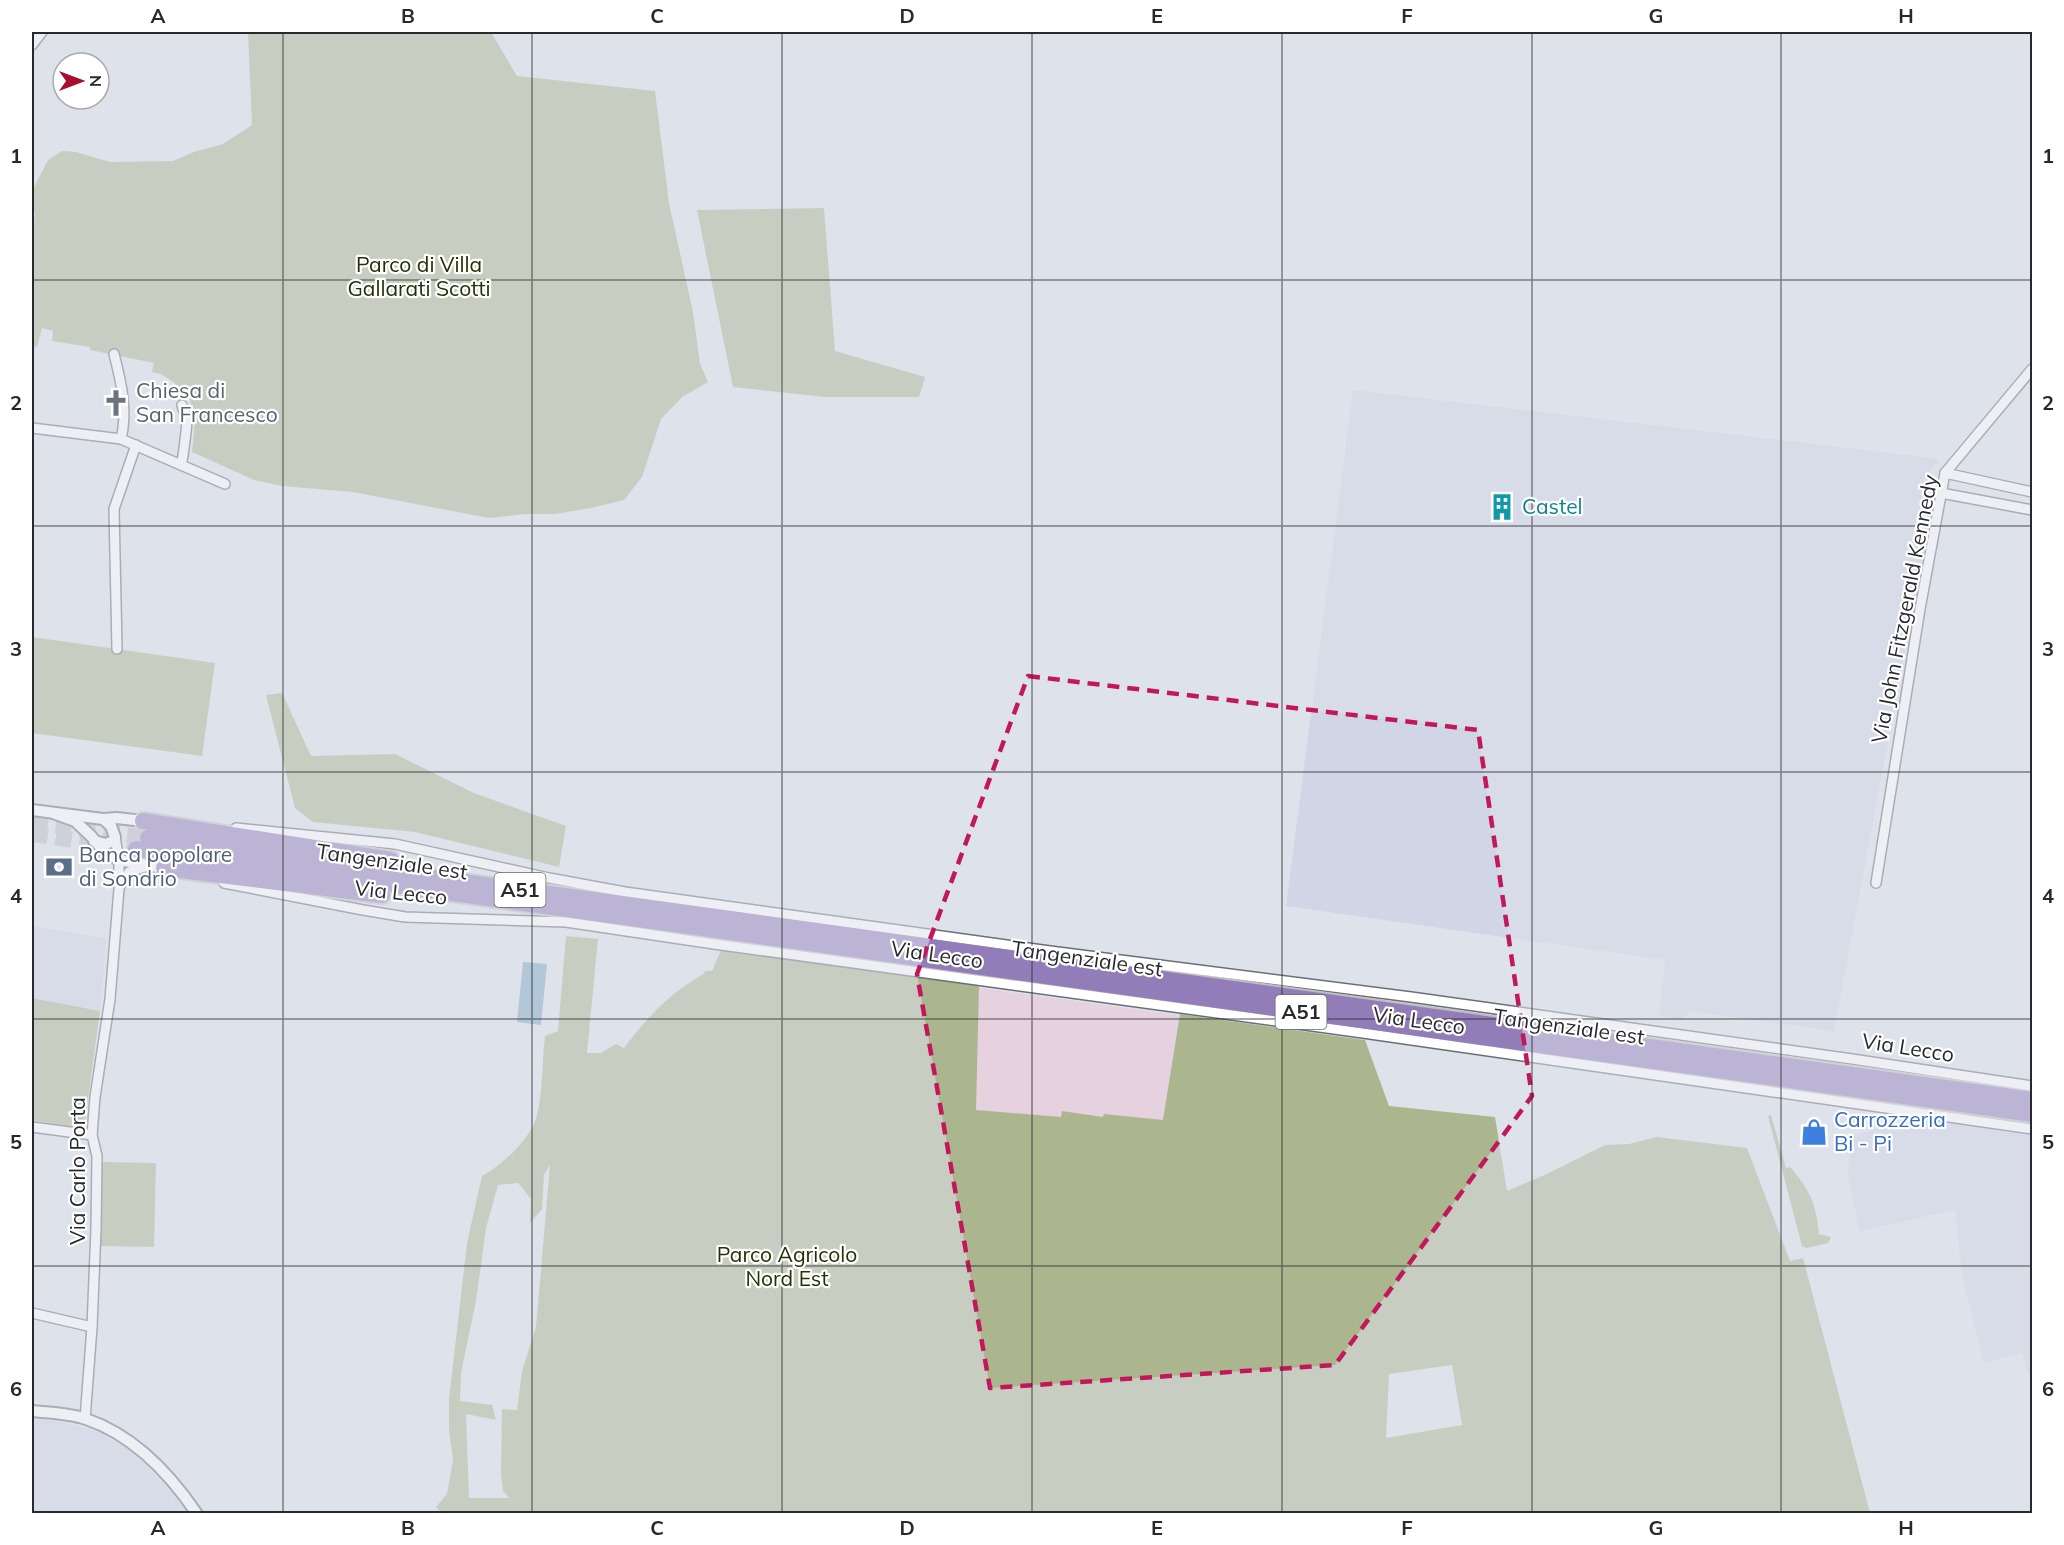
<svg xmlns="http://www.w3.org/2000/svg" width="2064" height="1545" font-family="Mulish,sans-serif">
	<rect width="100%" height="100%" fill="#dee2eb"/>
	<path fill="#e6d1df" d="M 892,976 L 1176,1015 L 1192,1030 L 1165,1124 L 900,1121 Z"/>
	<g fill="#d0d6e6">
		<path d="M 1353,390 L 1933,458 L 1940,461 L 1933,467 L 1929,475 L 1924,498 L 1929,521 L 1834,1031 L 1690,1011 L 1682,1020 L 1659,1016 L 1665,960 L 1286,906 Z"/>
		<path d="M 32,926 L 107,938 L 100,1011 L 32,998 Z"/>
		<path d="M 1909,1120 L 1947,1123 L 2032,1136 L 2032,1372 L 2028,1373 L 2022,1353 L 1984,1363 L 1962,1275 L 1955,1210 L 1860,1231 L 1848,1177 L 1851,1136 Z"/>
		<path d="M 32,1419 L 62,1422 L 95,1431 L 121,1445 L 135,1454 L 191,1513 L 32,1514 Z"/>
	</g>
	<g fill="#abb68f" fill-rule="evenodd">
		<path d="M 248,32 L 491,32 L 517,76 L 655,91 L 669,203 L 693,312 L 700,364 L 708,382 L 682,397 L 661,419 L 642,477 L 624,500 L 591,508 L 555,514 L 525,514 L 489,518 L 353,492 L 282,486 L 254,480 L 192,452 L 195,421 L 189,396 L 172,381 L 161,374 L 152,372 L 154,363 L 90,350 L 90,347 L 52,341 L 53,331 L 42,328 L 37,347 L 32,346 L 34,337 L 32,337 L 32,246 L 35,212 L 32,211 L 32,191 L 48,160 L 62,151 L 76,152 L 110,162 L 173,161 L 194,152 L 223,144 L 252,125 Z"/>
		<path d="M 824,208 L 835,351 L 925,377 L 919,397 L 825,397 L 733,387 L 697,210 Z"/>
		<path d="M 32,637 L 215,663 L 202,756 L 32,733 Z"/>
		<path d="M 282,693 L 311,756 L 395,754 L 474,793 L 566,826 L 559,867 L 415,832 L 313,822 L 295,808 L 266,695 Z"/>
		<path d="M 566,936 L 598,939 L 587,1053 L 601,1053 L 616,1044 L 624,1048 C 649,1015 669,994 705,973 L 704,971 L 712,971 L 721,950 L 979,986 L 976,1110 L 1061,1117 L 1062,1111 L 1103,1117 L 1104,1114 L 1163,1120 L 1180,1014 L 1365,1040 L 1389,1106 L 1495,1117 L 1507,1191 L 1549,1173 L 1605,1145 L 1629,1144 L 1657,1137 L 1747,1148 L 1790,1261 L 1803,1258 L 1870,1513 L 442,1513 L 436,1507 L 447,1494 L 453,1460 L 449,1430 L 449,1399 L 467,1243 L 482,1176 C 501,1166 532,1138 537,1115 C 543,1090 542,1061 545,1036 L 558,1031 ZM 550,1165 L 536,1327 L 522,1371 L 517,1410 L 502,1409 L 501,1474 L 503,1491 L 509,1498 L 469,1498 L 466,1414 L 496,1420 L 492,1405 L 460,1401 L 461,1373 L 476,1301 L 486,1228 L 498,1185 L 518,1183 L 531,1199 L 530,1223 L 542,1209 L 544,1175 ZM 1452,1365 L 1462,1425 L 1386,1438 L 1389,1374 Z"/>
		<path d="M 32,998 L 100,1011 L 85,1121 L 72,1127 L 32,1120 Z"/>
		<path d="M 1771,1115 L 1786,1168 L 1790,1167 C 1810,1190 1816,1203 1819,1234 L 1831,1237 L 1828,1243 L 1807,1248 L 1802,1246 L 1768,1116 Z"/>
		<path d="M 101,1162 L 156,1163 L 154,1247 L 101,1246 Z"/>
	</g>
	<path fill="#7ca7c1" d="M 523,962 L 547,964 L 541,1025 L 517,1022 Z"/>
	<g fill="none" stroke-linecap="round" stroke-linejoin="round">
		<g stroke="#babdc5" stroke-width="16" stroke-dasharray="16 8" stroke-linecap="butt">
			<path d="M 32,822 L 148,838"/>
			<path d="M 32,834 L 136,849"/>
		</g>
		<defs>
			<g id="minor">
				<path d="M 32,45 L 42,32"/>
				<path d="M 114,354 C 121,381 128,411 121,439"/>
				<path d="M 32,428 L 121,439 L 225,484"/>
				<path d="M 181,465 C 183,460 187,425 187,420 C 186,415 183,410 182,405"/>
				<path d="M 1945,473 L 2032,492"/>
				<path d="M 1941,493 L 2032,510"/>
				<path d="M 117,649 L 114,509 L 136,445"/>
				<path d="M 236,828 L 395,844 L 549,878 L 625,892 L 1050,951 L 1411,997 L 1852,1059 L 2032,1086"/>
				<path d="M 224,883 L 363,910 L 405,917 L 566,922 L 714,944 L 1363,1033 L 2032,1129"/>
				<path d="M 1876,883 L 1920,609 L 1945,473 L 2032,369"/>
				<path d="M 120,886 L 129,872 L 148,866"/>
				<path d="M 32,1127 L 92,1135"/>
				<path d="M 32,1313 L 92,1327"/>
				<path d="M 85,1419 L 92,1327 L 96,1229 L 97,1156 L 92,1135 L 95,1097 L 110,999 L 119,889 L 119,860 L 115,837"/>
			</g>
			<g id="tertiary">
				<path d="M 32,810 L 103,819 L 117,818 L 143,821"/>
				<path d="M 53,813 L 75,821 L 92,837 L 104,852 L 119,860 L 164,868"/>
				<path d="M 94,841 L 106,844 L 113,841 L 115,837 L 111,826 L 103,819"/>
				<path d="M 32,1411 C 50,1413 69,1413 86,1419 C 133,1435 170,1474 197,1514"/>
			</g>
			<g id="motorway">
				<path d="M 143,821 L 391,860"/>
				<path d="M 148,838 L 2032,1100"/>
				<path d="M 136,849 L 2032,1114"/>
				<path d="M 164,868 L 382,895"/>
			</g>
		</defs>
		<use href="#minor" stroke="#6a6e76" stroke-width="12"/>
		<use href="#tertiary" stroke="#6a6e76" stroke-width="14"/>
		<use href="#motorway" stroke="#bebfc0" stroke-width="20"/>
		<use href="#minor" stroke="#fff" stroke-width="9"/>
		<use href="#tertiary" stroke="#fff" stroke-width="10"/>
		<use href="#motorway" stroke="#927db9" stroke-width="16"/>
	</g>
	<path d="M0 0H2064V1545H0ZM 1028,676 L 1478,730 L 1532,1096 L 1335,1365 L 990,1388 L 917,974 Z" fill="#dee2eb" fill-opacity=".55" fill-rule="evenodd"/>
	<path fill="none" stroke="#c2185b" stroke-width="4.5" stroke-dasharray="12 8" stroke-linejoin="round" d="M 1028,676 L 1478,730 L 1532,1096 L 1335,1365 L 990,1388 L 917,974 Z"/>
	<path fill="none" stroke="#28292d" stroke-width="1.5" stroke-opacity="0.55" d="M 283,32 L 283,1514M 532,32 L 532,1514M 782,32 L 782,1514M 1032,32 L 1032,1514M 1282,32 L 1282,1514M 1532,32 L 1532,1514M 1781,32 L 1781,1514M 32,280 L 2032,280M 32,526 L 2032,526M 32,772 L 2032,772M 32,1019 L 2032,1019M 32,1266 L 2032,1266"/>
	<defs>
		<symbol id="church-bare" viewBox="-9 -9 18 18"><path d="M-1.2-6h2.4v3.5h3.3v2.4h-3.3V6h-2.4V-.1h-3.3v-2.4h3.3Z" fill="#6b7280" stroke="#fff" stroke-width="2.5" paint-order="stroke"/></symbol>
		<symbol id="building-bare" viewBox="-9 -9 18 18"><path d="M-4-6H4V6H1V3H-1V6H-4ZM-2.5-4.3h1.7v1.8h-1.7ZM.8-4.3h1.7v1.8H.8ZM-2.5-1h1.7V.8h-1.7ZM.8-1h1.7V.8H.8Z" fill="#0f9aa8" stroke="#fff" stroke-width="2.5" paint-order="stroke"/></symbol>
		<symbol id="bank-bare" viewBox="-9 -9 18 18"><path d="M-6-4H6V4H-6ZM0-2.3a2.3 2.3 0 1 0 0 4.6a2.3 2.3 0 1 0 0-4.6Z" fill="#5c6f8a" stroke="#fff" stroke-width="2.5" paint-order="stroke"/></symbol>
		<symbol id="shop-bare" viewBox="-9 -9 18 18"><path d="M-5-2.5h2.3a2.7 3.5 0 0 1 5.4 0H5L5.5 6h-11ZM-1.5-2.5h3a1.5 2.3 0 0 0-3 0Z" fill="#3f7fe0" stroke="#fff" stroke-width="2.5" paint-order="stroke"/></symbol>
	</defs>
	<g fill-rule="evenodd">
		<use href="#church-bare" x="97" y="384" width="38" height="38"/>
		<use href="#building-bare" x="1483" y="488" width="38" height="38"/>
		<use href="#bank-bare" x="40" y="848" width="38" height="38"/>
		<use href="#shop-bare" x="1795" y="1113" width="38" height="38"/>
	</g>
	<g text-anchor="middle" stroke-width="4.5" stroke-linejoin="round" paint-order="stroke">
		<g fill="#fff" stroke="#68696c" stroke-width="1.5">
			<rect x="494.5" y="873" width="51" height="34" rx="4.5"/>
			<rect x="1275.5" y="995" width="51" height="34" rx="4.5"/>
		</g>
		<g font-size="20" font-weight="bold" fill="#28292d">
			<text x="520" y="897">A51</text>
			<text x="1301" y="1019">A51</text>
		</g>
		<g font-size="21" fill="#263000" stroke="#fff">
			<text x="419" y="272">Parco di Villa<tspan x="419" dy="24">Gallarati Scotti</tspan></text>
			<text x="787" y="1262">Parco Agricolo<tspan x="787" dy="24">Nord Est</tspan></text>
		</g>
		<g font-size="21" fill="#5b616d" stroke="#fff" text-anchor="start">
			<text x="136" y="398">Chiesa di<tspan x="136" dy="24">San Francesco</tspan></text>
		</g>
		<g font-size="21" fill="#0d838f" stroke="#fff" text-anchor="start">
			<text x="1522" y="514">Castel</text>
		</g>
		<g font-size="21" fill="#28292d" stroke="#fff">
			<text transform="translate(1905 609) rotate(-79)" y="7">Via John Fitzgerald Kennedy</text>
			<text transform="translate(392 862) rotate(8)" y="7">Tangenziale est</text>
			<text transform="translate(401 893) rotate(6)" y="7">Via Lecco</text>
			<text transform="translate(937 955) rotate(8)" y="7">Via Lecco</text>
			<text transform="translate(1087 959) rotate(8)" y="7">Tangenziale est</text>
			<text transform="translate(1419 1021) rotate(8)" y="7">Via Lecco</text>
			<text transform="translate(1569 1027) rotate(8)" y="7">Tangenziale est</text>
			<text transform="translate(1908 1048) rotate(9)" y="7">Via Lecco</text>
			<text transform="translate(78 1171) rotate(-90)" y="7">Via Carlo Porta</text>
		</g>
		<g font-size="21" fill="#4e5e75" stroke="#fff" text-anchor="start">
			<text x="79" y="862">Banca popolare<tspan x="79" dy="24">di Sondrio</tspan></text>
		</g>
		<g font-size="21" fill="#366cbe" stroke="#fff" text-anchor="start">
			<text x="1834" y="1127">Carrozzeria<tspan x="1834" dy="24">Bi - Pi</tspan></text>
		</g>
	</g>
	<rect width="2064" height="1545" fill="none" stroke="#ffffff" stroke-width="66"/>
	<g transform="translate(81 81) rotate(90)"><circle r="28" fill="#ffffff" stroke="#a9a9ab" stroke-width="1.5"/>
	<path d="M0-4.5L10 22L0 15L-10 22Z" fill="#a70e2b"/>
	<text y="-9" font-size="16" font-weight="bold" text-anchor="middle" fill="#28292d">N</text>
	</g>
	<rect x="33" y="33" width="1998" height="1479" fill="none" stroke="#28292d" stroke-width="2"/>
	<g font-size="20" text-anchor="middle" font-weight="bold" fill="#28292d">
		<text x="158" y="23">A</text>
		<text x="408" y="23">B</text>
		<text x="657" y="23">C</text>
		<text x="907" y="23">D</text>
		<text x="1157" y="23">E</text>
		<text x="1407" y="23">F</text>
		<text x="1656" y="23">G</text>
		<text x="1906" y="23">H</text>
		<text x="16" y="163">1</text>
		<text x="2048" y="163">1</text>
		<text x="16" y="410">2</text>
		<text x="2048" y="410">2</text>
		<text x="16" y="656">3</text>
		<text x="2048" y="656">3</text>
		<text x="16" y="903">4</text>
		<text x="2048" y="903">4</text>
		<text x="16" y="1149">5</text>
		<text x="2048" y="1149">5</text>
		<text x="16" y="1396">6</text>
		<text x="2048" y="1396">6</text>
		<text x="158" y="1535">A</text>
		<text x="408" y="1535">B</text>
		<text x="657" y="1535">C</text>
		<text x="907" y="1535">D</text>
		<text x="1157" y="1535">E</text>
		<text x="1407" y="1535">F</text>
		<text x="1656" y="1535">G</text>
		<text x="1906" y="1535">H</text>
	</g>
</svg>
